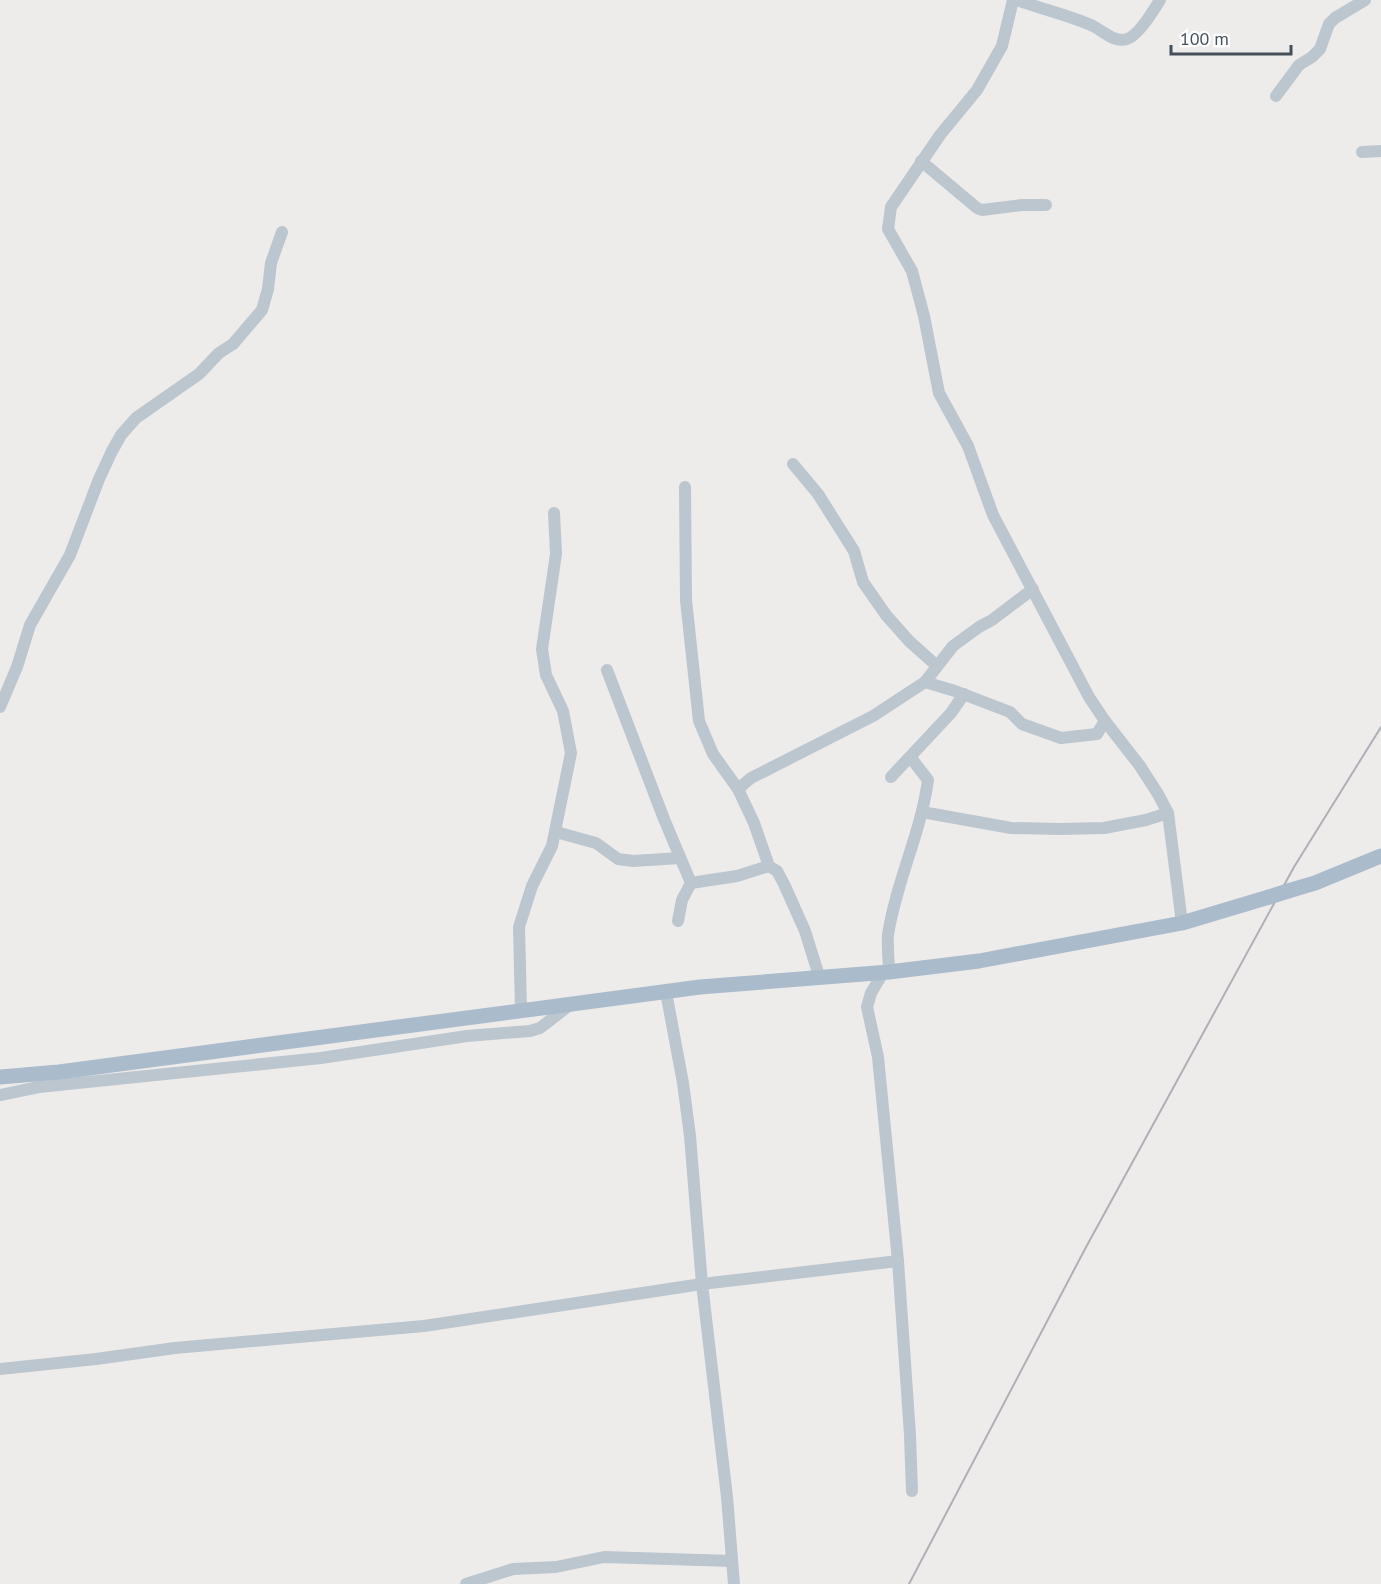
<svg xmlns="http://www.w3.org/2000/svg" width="1381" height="1584" font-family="'PT Sans',sans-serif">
	<rect width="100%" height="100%" fill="#eeebeb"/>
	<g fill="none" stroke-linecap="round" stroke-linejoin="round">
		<g stroke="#bcc6ce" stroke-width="12">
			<path d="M 1013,0 L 1002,46 L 977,90 L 940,135 L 891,207 L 888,229 L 912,271 L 924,316 L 939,393 L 968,446 L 993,515 L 1089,697 L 1105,721 L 1140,766 L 1158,794 L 1168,813 L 1182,923"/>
			<path d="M 1017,0 C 1041,9 1069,15 1093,26 C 1103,31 1114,43 1127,39 C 1138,36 1154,10 1160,0"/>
			<path d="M 1276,96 L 1299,65 L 1312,57 L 1320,49 L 1329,24 L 1335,18 L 1365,0"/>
			<path d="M 1362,152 L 1381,151"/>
			<path d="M 921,161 L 977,208 L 982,210 L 1022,205 L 1046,205"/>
			<path d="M 793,464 L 818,494 L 854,551 L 863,582 L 886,615 L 909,641 L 937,666"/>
			<path d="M 685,487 L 686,600 L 699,721 L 713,754 L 738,789 L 754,823 L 769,866 L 777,871 L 784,884 L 805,931 L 820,979"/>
			<path d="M 607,670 L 664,819 L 691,883 L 682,900 L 678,921"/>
			<path d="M 925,682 L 955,691 L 1010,712 L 1022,724 L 1061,738 L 1097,734 L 1105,721"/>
			<path d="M 0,707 L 17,667 L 30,625 L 70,555 L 99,479 L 112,451 L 121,435 L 136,418 L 199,374 L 219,353 L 233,344 L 262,310 L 268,289 L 271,263 L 282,232"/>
			<path d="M 891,777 L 951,713 L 964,694"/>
			<path d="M 738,789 L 751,778 L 873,716 L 925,682 L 953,646 L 979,627 L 992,620 L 1033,589"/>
			<path d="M 922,812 L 1011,828 L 1060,829 L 1104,828 L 1146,820 L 1168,813"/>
			<path d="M 556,832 L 596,843 L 618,859 L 633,861 L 680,858"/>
			<path d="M 691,883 L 737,876 L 769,866"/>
			<path d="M 889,972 C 889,960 887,947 888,935 C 896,882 921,833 928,780 L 911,758"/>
			<path d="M 883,973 L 871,993 L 867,1007 L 878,1057 L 898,1261 L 910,1435 L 912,1491"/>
			<path d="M 666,992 L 683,1083 L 690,1136 L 702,1284 L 727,1497 L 734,1584"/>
			<path d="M 521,1009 L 519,927 L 532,886 L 552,846 L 571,753 L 563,711 L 546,675 L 542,649 L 556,554 L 554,513"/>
			<path d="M 0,1095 L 39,1087 L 321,1058 L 467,1036 L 530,1031 L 540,1028 L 571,1004"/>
			<path d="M 0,1369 L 96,1359 L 175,1348 L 424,1326 L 702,1284 L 898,1261"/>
			<path d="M 466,1584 L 513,1569 L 556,1567 L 604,1557 L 732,1561"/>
		</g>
		<g stroke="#aabbcb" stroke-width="15">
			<path d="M 1288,891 L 1315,883 L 1381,856"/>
			<path d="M 0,1077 L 59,1072 L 700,987 L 889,972 L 979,961 L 1182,923 L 1269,897"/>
		</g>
		<path stroke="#adb1b6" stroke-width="2" d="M 909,1584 L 1085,1249 L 1294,867 L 1381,727"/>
		<path stroke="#aabbcb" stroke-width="15" d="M 1269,897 L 1288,891"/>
	</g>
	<path d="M1171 45v9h120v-9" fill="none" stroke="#444f59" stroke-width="3"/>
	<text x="1180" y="45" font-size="18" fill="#444f59" stroke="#ffffff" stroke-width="4.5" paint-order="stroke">100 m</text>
</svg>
